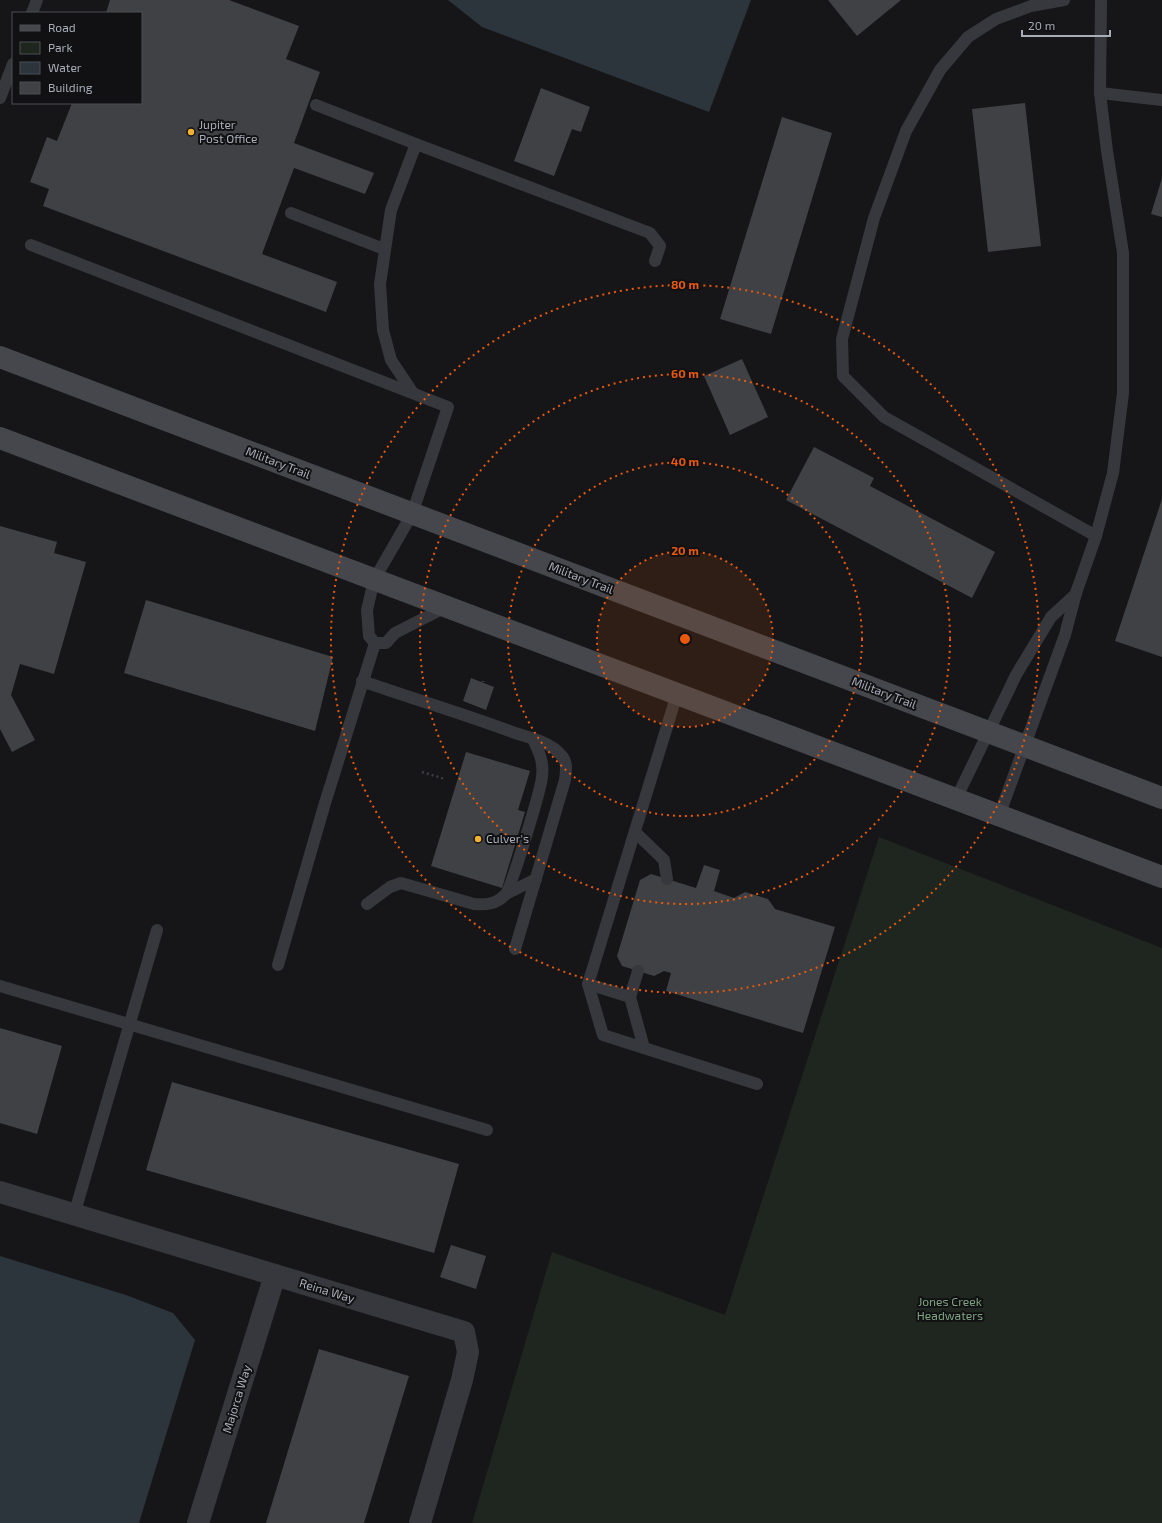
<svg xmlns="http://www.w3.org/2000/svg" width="1162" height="1523" font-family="'Exo 2',sans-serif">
	<rect width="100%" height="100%" fill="#161618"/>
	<path fill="#1e261f" d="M 879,837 L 1162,948 L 1162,1523 L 472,1523 L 552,1252 L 725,1315 Z"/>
	<g fill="#2c353c">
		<path d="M 448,0 L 751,0 L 709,112 L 482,27 Z"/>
		<path d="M 0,1256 L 126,1295 L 173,1313 L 195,1340 L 139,1523 L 0,1523 Z"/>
	</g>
	<g fill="#404145">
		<path d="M 110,0 L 229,0 L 299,26 L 286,59 L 320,72 L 294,143 L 374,173 L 365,194 L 294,168 L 262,254 L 337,282 L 326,312 L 43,206 L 49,189 L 30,182 L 47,137 L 57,141 L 72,103 L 141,103 L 141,13 L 106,13 Z"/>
		<path d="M 828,0 L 901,0 L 857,36 Z"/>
		<path d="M 541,88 L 590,107 L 581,132 L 572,129 L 554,176 L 514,161 Z"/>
		<path d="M 1025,103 L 1041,246 L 988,252 L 972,109 Z"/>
		<path d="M 782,117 L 832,133 L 771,334 L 720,319 Z"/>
		<path d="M 1162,178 L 1162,217 L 1151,214 Z"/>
		<path d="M 742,359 L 768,417 L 730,435 L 704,376 Z"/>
		<path d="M 814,447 L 874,478 L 870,486 L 995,552 L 972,598 L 786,500 Z"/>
		<path d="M 1162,499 L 1162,657 L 1115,641 Z"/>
		<path d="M 0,526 L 57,542 L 54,553 L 86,562 L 54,674 L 20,664 L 11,695 L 35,740 L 12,752 L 0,729 Z"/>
		<path d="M 146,600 L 333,657 L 315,731 L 124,673 Z"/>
		<path d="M 471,678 L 494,687 L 486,710 L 463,701 Z"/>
		<path d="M 466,752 L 530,771 L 518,810 L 525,812 L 502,888 L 431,866 Z"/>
		<path d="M 704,865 L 720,870 L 714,891 L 734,898 L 745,892 L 768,899 L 775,909 L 835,927 L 803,1033 L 666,991 L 671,973 L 664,971 L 654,976 L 622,966 L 617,956 L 640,880 L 651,874 L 696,888 Z"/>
		<path d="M 0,1028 L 62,1046 L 37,1134 L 0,1123 Z"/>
		<path d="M 172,1082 L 459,1164 L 434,1253 L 146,1170 Z"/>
		<path d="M 451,1245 L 486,1256 L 476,1289 L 440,1277 Z"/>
		<path d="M 319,1349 L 409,1376 L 364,1523 L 266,1523 Z"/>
	</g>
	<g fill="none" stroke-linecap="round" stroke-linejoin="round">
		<g stroke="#3d3f44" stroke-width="2.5" stroke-dasharray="2 3" stroke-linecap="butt">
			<path d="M 483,682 L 483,681"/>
			<path d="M 422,772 L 445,779"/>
		</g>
		<g stroke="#37383d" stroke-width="12">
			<path d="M 1064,0 L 1031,6 L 996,19 L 968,37 L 940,70 L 906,131 L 874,218 L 842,339 L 843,376 L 884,417 L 1096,536"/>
			<path d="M 32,13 L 37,0"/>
			<path d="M 1100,93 L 1162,100"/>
			<path d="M 0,98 L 13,64"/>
			<path d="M 316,105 L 416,144"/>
			<path d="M 291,213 L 384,249"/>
			<path d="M 31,245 L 448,407 L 412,514 L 374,580 L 367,610 L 369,636 L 375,643"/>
			<path d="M 413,393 L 391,360 L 383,330 L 380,284 L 391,210 L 416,144 L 650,233 L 660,246 L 655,261"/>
			<path d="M 375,643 L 386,643 L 395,633 L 446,607"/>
			<path d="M 362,681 C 413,699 465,714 515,733 C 530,738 550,742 561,755 C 568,762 566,771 565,780 L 515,949"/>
			<path d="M 677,694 L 588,984 L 603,1035 L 757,1084"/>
			<path d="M 956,799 L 1016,675 L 1051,617 L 1076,594"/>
			<path d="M 999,816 L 1065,635 L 1076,593 L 1096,536 L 1113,473 L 1123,393 L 1123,253 L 1107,151 L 1100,93 L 1101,0"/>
			<path d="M 635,832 L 664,860 L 667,879"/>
			<path d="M 506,894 L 536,879"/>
			<path d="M 367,904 L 390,887 L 401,883 L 474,904 C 487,905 496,904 505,895 C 511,889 541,789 542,777 C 544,762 539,752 533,739"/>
			<path d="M 278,965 L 325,803 L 375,643"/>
			<path d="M 588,984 L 630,997 L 638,971"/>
			<path d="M 0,986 L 487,1130"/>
			<path d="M 630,997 L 644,1048"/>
			<path d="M 74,1215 L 157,930"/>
		</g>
		<g stroke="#37383d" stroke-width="22">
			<path d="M 0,1192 L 464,1332 L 468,1352 L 462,1380 L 420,1523"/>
			<path d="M 198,1523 L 275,1275"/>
		</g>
		<g stroke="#45474d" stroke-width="22">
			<path d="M 0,357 L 1162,798"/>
			<path d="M 0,438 L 1162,877"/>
		</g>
	</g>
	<circle cx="685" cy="639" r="88" fill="#e8590c" fill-opacity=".12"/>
	<g fill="none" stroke="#e8590c" stroke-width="2" stroke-dasharray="2 4">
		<circle cx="685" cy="639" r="88"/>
		<circle cx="685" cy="639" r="177"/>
		<circle cx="685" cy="639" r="265"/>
		<circle cx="685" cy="639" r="354"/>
	</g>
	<g fill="#f2b134" stroke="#111113" stroke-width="1.5">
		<circle cx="191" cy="132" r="4"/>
		<circle cx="478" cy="839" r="4"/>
	</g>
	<g text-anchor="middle" stroke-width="4" stroke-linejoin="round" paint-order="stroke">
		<g font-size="12" fill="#a8adb8" stroke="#111113" text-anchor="start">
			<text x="199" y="129">Jupiter<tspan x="199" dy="14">Post Office</tspan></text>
			<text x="486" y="843">Culver's</text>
		</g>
		<g font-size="12" fill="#a8adb8" stroke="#111113">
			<text transform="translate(278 463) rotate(21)" y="4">Military Trail</text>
			<text transform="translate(581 578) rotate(21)" y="4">Military Trail</text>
			<text transform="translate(884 693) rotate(21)" y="4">Military Trail</text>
			<text transform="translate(327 1291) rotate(17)" y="4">Reina Way</text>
			<text transform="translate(237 1399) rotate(-73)" y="4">Majorca Way</text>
		</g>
		<g font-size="12" fill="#7fa381" stroke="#111113">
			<text x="950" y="1306">Jones Creek<tspan x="950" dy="14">Headwaters</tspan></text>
		</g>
	</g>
	<circle cx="685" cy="639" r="6" fill="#e8590c" stroke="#111113" stroke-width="2"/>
	<g font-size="12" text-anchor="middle" font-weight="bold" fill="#e8590c" stroke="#111113" stroke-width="4" stroke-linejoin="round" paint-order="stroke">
		<text x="685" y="289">80 m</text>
		<text x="685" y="378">60 m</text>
		<text x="685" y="466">40 m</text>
		<text x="685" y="555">20 m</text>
	</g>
	<rect x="12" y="12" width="130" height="92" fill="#111113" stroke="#4d4f55"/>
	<rect x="20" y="25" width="20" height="6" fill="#45474d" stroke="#4d4f55"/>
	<text x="48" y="32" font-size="12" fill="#a8adb8">Road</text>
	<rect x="20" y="42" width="20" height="12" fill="#1e261f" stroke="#4d4f55"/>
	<text x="48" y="52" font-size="12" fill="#a8adb8">Park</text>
	<rect x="20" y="62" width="20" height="12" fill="#2c353c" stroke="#4d4f55"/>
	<text x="48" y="72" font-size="12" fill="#a8adb8">Water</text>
	<rect x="20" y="82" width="20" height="12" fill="#404145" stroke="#4d4f55"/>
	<text x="48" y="92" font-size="12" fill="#a8adb8">Building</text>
	<path d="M1022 30v6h88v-6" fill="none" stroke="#a8adb8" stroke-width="2"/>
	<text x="1028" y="30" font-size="12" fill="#a8adb8" stroke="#111113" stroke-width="3" paint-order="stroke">20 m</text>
</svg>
